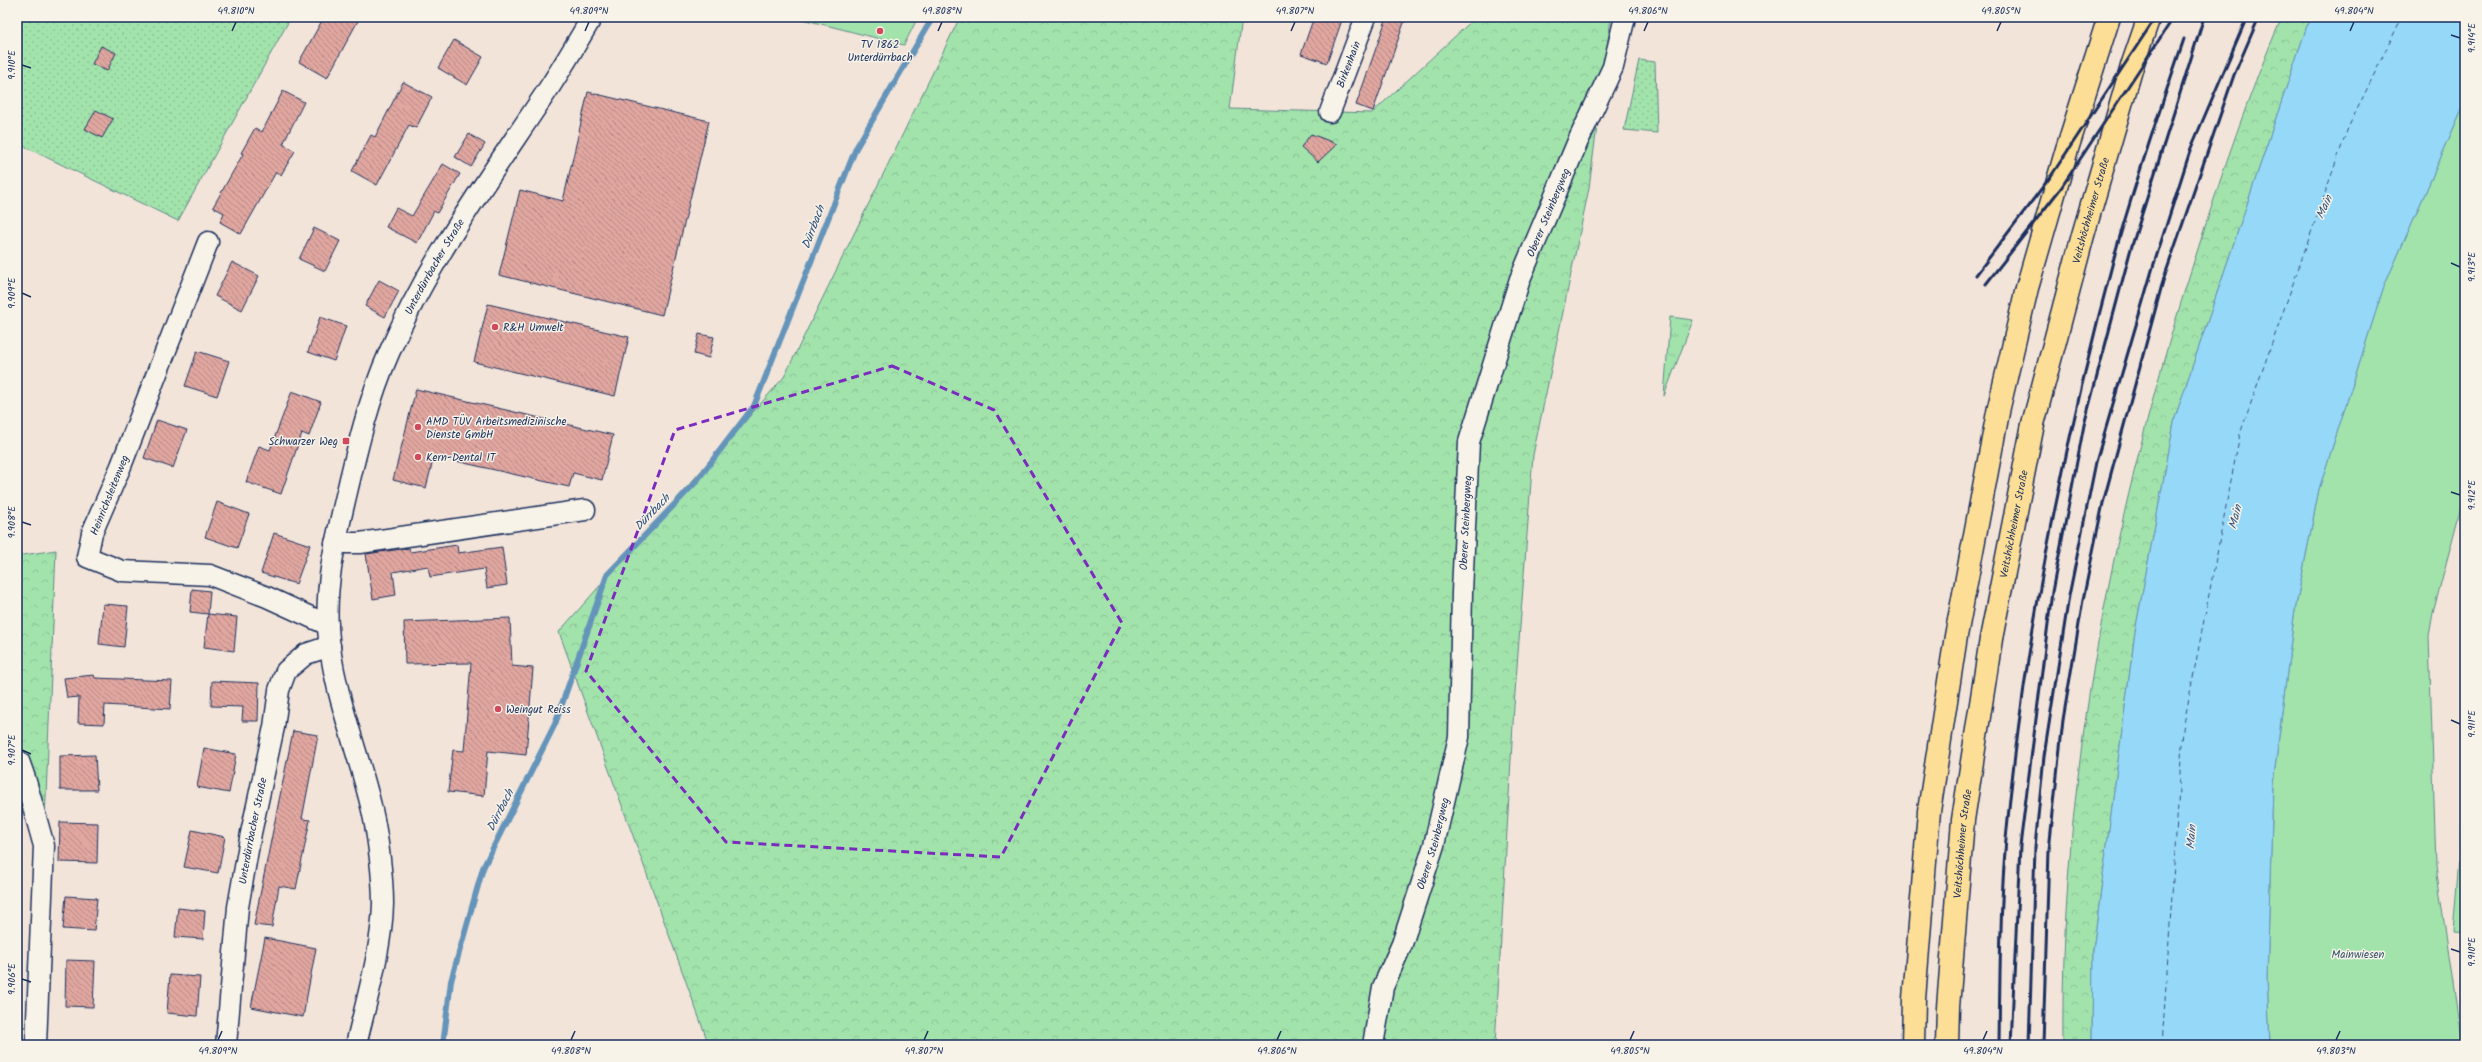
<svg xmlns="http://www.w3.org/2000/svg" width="2482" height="1062" font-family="Kalam,sans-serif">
	<defs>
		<pattern id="grass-tufts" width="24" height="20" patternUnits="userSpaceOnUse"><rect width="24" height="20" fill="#a2e3ac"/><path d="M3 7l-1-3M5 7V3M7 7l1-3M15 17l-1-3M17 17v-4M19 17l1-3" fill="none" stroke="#8bc396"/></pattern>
		<pattern id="forest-crowns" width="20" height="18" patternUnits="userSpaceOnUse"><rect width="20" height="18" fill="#a2e3ac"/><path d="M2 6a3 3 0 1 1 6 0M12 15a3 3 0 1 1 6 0" fill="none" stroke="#8bc396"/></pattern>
		<pattern id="garden-dots" width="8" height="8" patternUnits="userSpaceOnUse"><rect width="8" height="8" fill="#a2e3ac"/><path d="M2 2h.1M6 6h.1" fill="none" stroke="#8bc396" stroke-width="1.8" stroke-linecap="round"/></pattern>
		<pattern id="building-back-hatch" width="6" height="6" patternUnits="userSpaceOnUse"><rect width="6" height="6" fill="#e0a69f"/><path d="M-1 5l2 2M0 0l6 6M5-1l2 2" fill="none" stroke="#b58885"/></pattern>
	</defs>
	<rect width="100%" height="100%" fill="#f2e4d9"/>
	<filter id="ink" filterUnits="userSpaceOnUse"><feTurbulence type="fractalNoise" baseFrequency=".025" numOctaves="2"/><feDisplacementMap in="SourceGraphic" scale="8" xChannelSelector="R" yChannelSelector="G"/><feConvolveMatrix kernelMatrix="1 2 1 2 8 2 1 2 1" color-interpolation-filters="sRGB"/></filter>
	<g filter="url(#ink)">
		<path fill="url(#grass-tufts)" stroke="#5e8985" d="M 1670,317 L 1693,320 L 1664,396 Z"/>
		<g fill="url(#forest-crowns)" stroke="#5e8985">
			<path d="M 960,17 L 1242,17 L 1230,109 L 1372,113 L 1476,17 L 1611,17 L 1589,188 L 1533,455 L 1514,706 L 1495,1045 L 709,1045 L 559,632 L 784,377 Z"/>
			<path d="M 2282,17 L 2310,17 L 2175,418 L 2135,632 L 2093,951 L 2092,1045 L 2063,1045 C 2060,776 2114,507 2197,252 C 2222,173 2249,93 2282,17 Z"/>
			<path d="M 56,550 L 44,846 L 17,761 L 17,556 Z"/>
		</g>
		<g fill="#a2e3ac" stroke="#5e8985">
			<path d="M 794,17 L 918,17 L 904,45 Z"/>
			<path d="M 2465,102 L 2465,492 L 2433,613 L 2429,636 L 2436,867 L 2462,1045 L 2270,1045 L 2267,979 L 2273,784 L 2294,616 L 2319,489 L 2383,289 Z"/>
			<path d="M 2465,784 L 2465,934 L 2453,933 Z"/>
		</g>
		<g fill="url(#garden-dots)" stroke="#5e8985">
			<path d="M 17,17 L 291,17 L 178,221 L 17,143 Z"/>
			<path d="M 1639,60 L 1655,62 L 1657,133 L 1624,130 Z"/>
		</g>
		<path fill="#96d8f8" stroke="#6594ba" d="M 2310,17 L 2465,17 L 2465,102 L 2383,289 L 2319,489 L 2294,616 L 2273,784 L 2267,979 L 2270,1045 L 2092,1045 L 2093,951 L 2135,632 L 2175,418 Z"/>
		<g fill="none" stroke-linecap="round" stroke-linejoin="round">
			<path stroke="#6594ba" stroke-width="6" d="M 443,1045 L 451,981 L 483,868 L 555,724 L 607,575 L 695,483 L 754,406 L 856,148 L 933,17"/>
			<path stroke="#34517d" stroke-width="1" stroke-dasharray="5 4" stroke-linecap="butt" d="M 2162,1045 L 2183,729 L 2240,434 L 2348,128 L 2402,17"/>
		</g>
		<g fill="url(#building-back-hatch)" stroke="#1b2f5e">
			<path d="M 324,17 L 360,17 L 327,78 L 299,62 Z"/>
			<path d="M 1314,17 L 1343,17 L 1327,63 L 1301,54 Z"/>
			<path d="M 1387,17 L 1406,17 L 1373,111 L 1356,105 Z"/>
			<path d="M 454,40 L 483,57 L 467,85 L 438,68 Z"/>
			<path d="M 101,46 L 116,53 L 107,71 L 92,64 Z"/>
			<path d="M 403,82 L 432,97 L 416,128 L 409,125 L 377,185 L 352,171 L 371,135 L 375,137 Z"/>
			<path d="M 283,91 L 304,102 L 283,144 L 295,151 L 281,175 L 276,172 L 241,234 L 220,222 L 224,213 L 213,207 L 243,154 L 241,153 L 255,128 L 262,132 Z"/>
			<path d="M 588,92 L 709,121 L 662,315 L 499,275 L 520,190 L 563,201 Z"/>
			<path d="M 96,110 L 113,119 L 102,138 L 85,129 Z"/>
			<path d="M 469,134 L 485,144 L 471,167 L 455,157 Z"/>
			<path d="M 1311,134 L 1337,144 L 1318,162 L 1301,147 Z"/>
			<path d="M 443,164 L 460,174 L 437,213 L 434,211 L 417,243 L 386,227 L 396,208 L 412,216 Z"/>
			<path d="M 314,228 L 340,241 L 325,271 L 299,259 Z"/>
			<path d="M 232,262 L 259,276 L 242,310 L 215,296 Z"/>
			<path d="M 379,280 L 399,291 L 385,317 L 365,306 Z"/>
			<path d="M 488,304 L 629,337 L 615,396 L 474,362 Z"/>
			<path d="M 320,317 L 346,326 L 334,361 L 308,352 Z"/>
			<path d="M 699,334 L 714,337 L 709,358 L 694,354 Z"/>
			<path d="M 197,351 L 229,361 L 217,396 L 185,386 Z"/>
			<path d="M 416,389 L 613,435 L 602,480 L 573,473 L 569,487 L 434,456 L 426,488 L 393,480 Z"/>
			<path d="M 292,391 L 321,402 L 309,436 L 302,433 L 281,494 L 246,482 L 259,446 L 270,450 Z"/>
			<path d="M 157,420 L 187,430 L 173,468 L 144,458 Z"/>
			<path d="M 217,502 L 249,514 L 237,548 L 205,537 Z"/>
			<path d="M 274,533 L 310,545 L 296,584 L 261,573 Z"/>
			<path d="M 457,545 L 458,553 L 502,547 L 507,585 L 487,588 L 484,569 L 430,577 L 428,566 L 393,572 L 396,595 L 373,599 L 366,554 L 409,548 L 410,552 Z"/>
			<path d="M 192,589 L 210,591 L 208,614 L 190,612 Z"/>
			<path d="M 103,604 L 128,606 L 124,647 L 99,644 Z"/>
			<path d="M 208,614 L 237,617 L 234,651 L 204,647 Z"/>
			<path d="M 510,618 L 512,666 L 533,668 L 526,755 L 488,751 L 484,796 L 448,792 L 453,750 L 464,751 L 471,663 L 405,664 L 404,622 Z"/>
			<path d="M 94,675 L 95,678 L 172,681 L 170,709 L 105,705 L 104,724 L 78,723 L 79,697 L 67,698 L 64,678 Z"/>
			<path d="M 212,681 L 259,683 L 258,721 L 242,721 L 243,707 L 211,706 Z"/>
			<path d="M 293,731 L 318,735 L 302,819 L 310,820 L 296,889 L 279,886 L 272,927 L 254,925 Z"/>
			<path d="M 204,748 L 236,754 L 229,793 L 197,787 Z"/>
			<path d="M 95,755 L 97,790 L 60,790 L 60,756 Z"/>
			<path d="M 60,822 L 98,823 L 97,863 L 59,862 Z"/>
			<path d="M 192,830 L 225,837 L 218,873 L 184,867 Z"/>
			<path d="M 66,896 L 97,898 L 94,931 L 63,929 Z"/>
			<path d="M 178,908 L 205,911 L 203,939 L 175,937 Z"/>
			<path d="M 265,938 L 316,948 L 303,1017 L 251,1007 Z"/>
			<path d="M 66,960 L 95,961 L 93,1007 L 65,1006 Z"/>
			<path d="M 170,975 L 200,977 L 197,1016 L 167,1013 Z"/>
		</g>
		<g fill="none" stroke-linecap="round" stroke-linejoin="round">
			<defs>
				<g id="minor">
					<path id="s1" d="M 1330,112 L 1366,17"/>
					<path d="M 208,242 L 121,466 L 92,533 L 87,557 L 122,571 L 210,575 L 267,597 L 328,625"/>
					<path d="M 335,543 L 360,543 L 585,510"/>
					<path d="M 19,761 L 25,778 L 44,846 L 36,1045"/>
					<path id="s2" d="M 226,1045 L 238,907 L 251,833 L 274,727 L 279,690 L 286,671 L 306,654 L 330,646"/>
					<path id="s3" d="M 356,1045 C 366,1002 382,948 383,904 C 383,878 378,836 372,810 C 358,749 332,690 328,628 C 325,583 336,539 346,496 C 357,449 369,398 389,353 C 430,258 492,174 549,88 C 564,65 578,41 592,17"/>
					<path id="s4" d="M 1373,1045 L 1383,987 L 1402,944 L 1434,845 L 1459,737 L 1462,592 L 1469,442 L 1520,279 L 1578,141 L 1613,67 L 1625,17"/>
				</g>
				<g id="highway">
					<path d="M 1913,1045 L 1914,999 L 1929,811 L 1956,636 L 1999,407 L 2027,288 L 2067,149 L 2109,17"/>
					<path id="s5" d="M 1947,1045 L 1948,1007 L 1963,820 L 1991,639 L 2033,424 L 2083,235 L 2133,63 L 2149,17"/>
				</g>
			</defs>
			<use href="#minor" stroke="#1b2f5e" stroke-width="23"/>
			<use href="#highway" stroke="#1b2f5e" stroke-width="25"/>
			<use href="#minor" stroke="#f7f3e8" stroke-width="20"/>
			<use href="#highway" stroke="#fdde96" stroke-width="22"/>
			<g stroke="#1b2f5e" stroke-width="3">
				<path d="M 1976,275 L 2051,176 L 2156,17"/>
				<path d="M 1986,284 L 2061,188 L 2174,17"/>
				<path d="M 1999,1045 C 2000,976 2000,907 2006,839 C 2024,640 2064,443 2116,250 C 2136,179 2160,109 2184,39"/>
				<path d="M 2011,1045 L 2020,846 L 2052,592 L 2084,425 L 2130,252 L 2204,17"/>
				<path d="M 2029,1045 L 2035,847 L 2044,756 L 2069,596 L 2096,462 L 2153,267 L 2191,148 L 2247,17"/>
				<path d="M 2043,1045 L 2049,850 L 2063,720 L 2083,600 L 2103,503 L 2163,281 L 2234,75 L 2259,17"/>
			</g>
		</g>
	</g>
	<path fill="none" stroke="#7b2cbf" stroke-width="3" stroke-dasharray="8 5" stroke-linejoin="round" d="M 892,366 L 994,410 L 1122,623 L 1001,857 L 726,842 L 586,671 L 675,430 Z"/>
	<path fill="none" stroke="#1b2f5e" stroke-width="1.5" d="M 232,31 L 236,22M 585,31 L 589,22M 938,31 L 942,22M 1291,31 L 1295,22M 1644,31 L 1648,22M 1997,31 L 2001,22M 2350,31 L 2354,22M 2451,35 L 2460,38M 22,65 L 31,68M 2451,263 L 2460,267M 22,293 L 31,297M 2451,492 L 2460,495M 22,522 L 31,525M 2451,720 L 2460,724M 22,750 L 31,754M 2451,949 L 2460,952M 22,979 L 31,982M 218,1040 L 222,1031M 571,1040 L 575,1031M 924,1040 L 928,1031M 1277,1040 L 1281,1031M 1630,1040 L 1634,1031M 1983,1040 L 1987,1031M 2336,1040 L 2340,1031"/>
	<g fill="#d1495b" stroke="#f7f3e8" stroke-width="1.5">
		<circle cx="880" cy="31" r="4"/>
		<circle cx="495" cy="327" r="4"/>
		<circle cx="418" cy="427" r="4"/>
		<rect x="342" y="437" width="8" height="8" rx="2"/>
		<circle cx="418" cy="457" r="4"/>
		<circle cx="498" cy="709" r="4"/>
	</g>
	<g text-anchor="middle" stroke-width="3" stroke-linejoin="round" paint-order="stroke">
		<g font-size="11" fill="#1b2f5e" stroke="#f7f3e8" text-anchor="start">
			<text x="880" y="48" text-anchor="middle">TV 1862<tspan x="880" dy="13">Unterdürrbach</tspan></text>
			<text x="503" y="331">R&amp;H Umwelt</text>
			<text x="426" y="425">AMD TÜV Arbeitsmedizinische<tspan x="426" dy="13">Dienste GmbH</tspan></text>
			<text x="338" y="445" text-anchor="end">Schwarzer Weg</text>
			<text x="426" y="461">Kern-Dental IT</text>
			<text x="506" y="713">Weingut Reiss</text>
		</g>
		<g font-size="11" fill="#1b2f5e" stroke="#f7f3e8">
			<text dy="4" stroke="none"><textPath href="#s1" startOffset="51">Birkenhain</textPath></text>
			<text dy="4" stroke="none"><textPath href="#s5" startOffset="849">Veitshöchheimer Straße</textPath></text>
			<text dy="4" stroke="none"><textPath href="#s4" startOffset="859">Oberer Steinbergweg</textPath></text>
			<text dy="4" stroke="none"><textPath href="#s3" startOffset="807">Unterdürrbacher Straße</textPath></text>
			<text transform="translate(109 495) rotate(-68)" y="4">Heinrichsleitenweg</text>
			<text dy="4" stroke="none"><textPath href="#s4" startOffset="535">Oberer Steinbergweg</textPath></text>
			<text dy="4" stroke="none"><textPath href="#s5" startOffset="526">Veitshöchheimer Straße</textPath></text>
			<text dy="4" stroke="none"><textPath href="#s2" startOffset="216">Unterdürrbacher Straße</textPath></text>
			<text dy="4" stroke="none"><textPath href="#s4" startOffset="211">Oberer Steinbergweg</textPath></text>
			<text dy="4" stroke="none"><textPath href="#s5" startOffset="202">Veitshöchheimer Straße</textPath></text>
		</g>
		<g font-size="11" fill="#36536e" stroke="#f7f3e8">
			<text x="2358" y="958">Mainwiesen</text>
		</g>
		<g font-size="12" font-style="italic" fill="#34517d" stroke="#f7f3e8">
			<text transform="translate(2324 207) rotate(-66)" y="4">Main</text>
			<text transform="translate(813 227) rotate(-69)" y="4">Dürrbach</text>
			<text transform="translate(652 512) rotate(-46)" y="4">Dürrbach</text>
			<text transform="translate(2235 517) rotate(-76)" y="4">Main</text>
			<text transform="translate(500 810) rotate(-63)" y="4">Dürrbach</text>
			<text transform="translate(2191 837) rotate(-86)" y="4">Main</text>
		</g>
	</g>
	<rect width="2482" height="1062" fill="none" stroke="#f7f3e8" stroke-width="44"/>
	<rect x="22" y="22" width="2438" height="1018" fill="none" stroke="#1b2f5e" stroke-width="1.5"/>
	<g font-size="10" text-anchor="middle" fill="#1b2f5e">
		<text x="236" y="14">49.810°N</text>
		<text x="589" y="14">49.809°N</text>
		<text x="942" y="14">49.808°N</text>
		<text x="1295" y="14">49.807°N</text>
		<text x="1648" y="14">49.806°N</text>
		<text x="2001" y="14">49.805°N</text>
		<text x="2354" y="14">49.804°N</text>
		<text transform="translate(2471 38) rotate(-90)" y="4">9.914°E</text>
		<text transform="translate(11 65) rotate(-90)" y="4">9.910°E</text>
		<text transform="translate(2471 267) rotate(-90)" y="4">9.913°E</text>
		<text transform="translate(11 293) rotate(-90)" y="4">9.909°E</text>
		<text transform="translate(2471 495) rotate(-90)" y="4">9.912°E</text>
		<text transform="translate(11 522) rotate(-90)" y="4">9.908°E</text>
		<text transform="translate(2471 724) rotate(-90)" y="4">9.911°E</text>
		<text transform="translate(11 750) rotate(-90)" y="4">9.907°E</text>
		<text transform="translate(2471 952) rotate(-90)" y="4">9.910°E</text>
		<text transform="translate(11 979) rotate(-90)" y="4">9.906°E</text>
		<text x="218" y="1054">49.809°N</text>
		<text x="571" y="1054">49.808°N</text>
		<text x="924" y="1054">49.807°N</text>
		<text x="1277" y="1054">49.806°N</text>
		<text x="1630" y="1054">49.805°N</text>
		<text x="1983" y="1054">49.804°N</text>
		<text x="2336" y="1054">49.803°N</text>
	</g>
</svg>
